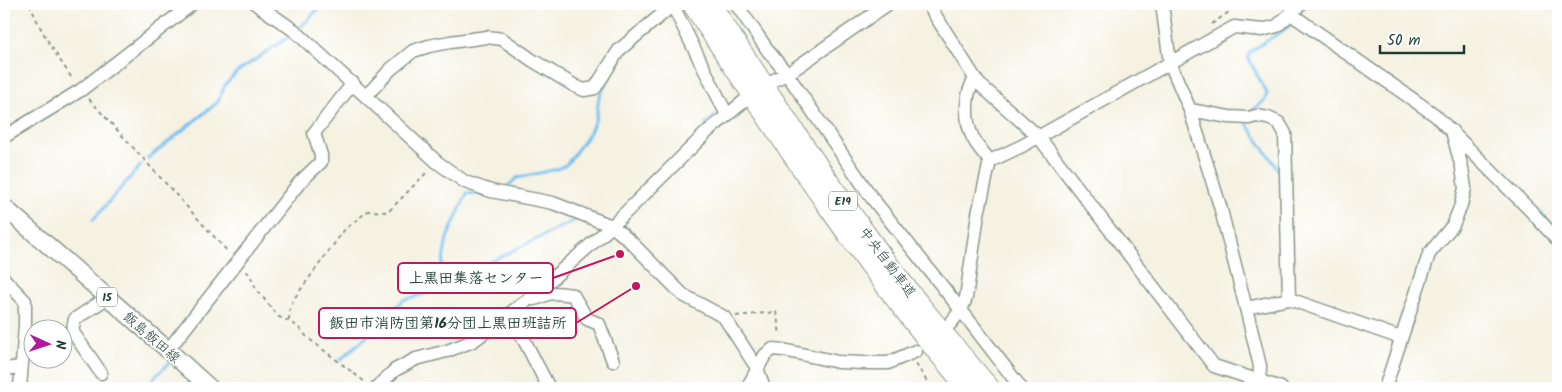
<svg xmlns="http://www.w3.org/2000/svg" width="1562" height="392" font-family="Kalam,'Klee One',sans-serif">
	<rect width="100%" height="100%" fill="#fff"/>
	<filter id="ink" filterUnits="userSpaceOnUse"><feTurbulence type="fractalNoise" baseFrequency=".02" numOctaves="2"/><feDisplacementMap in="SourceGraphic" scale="10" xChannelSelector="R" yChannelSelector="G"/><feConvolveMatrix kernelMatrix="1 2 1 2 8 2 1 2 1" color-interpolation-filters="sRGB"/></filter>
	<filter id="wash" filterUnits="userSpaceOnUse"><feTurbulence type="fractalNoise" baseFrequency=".0096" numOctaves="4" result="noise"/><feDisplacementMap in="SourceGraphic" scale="20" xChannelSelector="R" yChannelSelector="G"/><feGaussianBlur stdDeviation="1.12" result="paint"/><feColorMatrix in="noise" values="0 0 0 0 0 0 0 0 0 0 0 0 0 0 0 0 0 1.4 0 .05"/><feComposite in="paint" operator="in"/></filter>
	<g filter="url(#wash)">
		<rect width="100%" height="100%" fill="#f5f2e2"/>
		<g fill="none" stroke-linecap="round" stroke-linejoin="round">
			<g stroke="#75c0ef" stroke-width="3">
				<path d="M 302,26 L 323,4"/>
				<path d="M 1249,113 L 1265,100 L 1267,93 L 1248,58 L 1250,52 L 1291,25"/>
				<path d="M 1444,116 L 1527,198"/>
				<path d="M 1247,124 L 1280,172"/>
				<path d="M 705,125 L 716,115"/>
				<path d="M 148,158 L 218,102 L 225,85 L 237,72 L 293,34"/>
				<path d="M 508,186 L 517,178 L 557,169 L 567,164 L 590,132 L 596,118 L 599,97 L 613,71"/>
				<path d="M 1538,210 L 1558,231"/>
				<path d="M 93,220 L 141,165"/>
				<path d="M 439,283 L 480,267 L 579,218"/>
				<path d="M 340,360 L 381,324 L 403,300 L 428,293 L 439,283 L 447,238 L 467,193 L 490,196"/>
				<path d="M 147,388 L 153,379 L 171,361"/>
			</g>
		</g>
	</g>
	<g filter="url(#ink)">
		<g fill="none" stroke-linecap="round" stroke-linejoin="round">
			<defs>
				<g id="minor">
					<path d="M 256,4 L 295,31 L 437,162 L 465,182 L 491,191 L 553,203 L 612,226 L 630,241 L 683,295 L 724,317 L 757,368 L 764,388"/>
					<path d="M 672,4 L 727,115"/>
					<path d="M 736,4 L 769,52 L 787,74 L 872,198 L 961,310 L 1021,388"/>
					<path d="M 928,4 L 978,83 L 1038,136 L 1214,366 L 1281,388"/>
					<path d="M 1162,4 L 1170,63 L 1190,110 L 1220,206 L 1246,308 L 1260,366 L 1259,388"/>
					<path d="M 1291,14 L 1435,115 L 1530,210 L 1558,241"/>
					<path d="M 975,79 C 964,94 965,122 973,138 C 978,147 984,154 990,161"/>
					<path d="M 774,80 L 787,74 L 888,4"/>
					<path d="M 366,96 L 391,69 L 413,51 L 429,46 L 450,42 L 487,37 L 502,39 L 532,60 L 575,86 L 584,90 L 595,88 L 619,50 L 673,5"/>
					<path d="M 1190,110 L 1229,117 L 1249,118 L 1256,116 L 1268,118 L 1279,123 L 1285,133 L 1289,299"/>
					<path d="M 4,137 L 81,90 L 192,4"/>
					<path d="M 4,279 L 25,301 L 25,326 L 20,388"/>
					<path d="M 532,299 C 538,299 542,296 548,294 C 556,292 565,294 573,295 L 587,319 L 599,324 L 613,361"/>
					<path d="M 1246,308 L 1289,299 L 1401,338"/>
					<path d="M 510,313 L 549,388"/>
					<path d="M 950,324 L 961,310 L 966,298 L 978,214 L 990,161 L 1022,146 L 1234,27 L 1262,30 L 1277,26 L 1301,4"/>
					<path d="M 168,350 L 300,182 L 321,162 L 321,155 L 314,133 L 353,83"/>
					<path d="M 4,369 L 21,367"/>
					<path d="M 101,373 L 72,331 L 75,319 L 107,298"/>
					<path d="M 376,388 L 395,370 L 416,359 L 447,351 L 473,341 L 529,299 L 612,226 L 707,132 L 743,102"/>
					<path d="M 747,388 L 765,355 L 773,349 L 783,350 L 838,362 L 863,363 L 888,363 L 916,351"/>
					<path d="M 1385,388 L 1429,254 L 1453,225 L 1461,205 L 1465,188 L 1462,168 L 1452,131"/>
					<path d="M 1557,388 L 1558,387"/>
				</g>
				<path id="major" d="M 4,207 L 168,350 L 210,388"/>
				<g id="highway">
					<path d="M 692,4 C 778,135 864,268 967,388"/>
					<path d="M 711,4 C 764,85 816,165 873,243 C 909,293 950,341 990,388"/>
				</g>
			</defs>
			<use href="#minor" stroke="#8a988b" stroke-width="15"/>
			<use href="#major" stroke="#8a988b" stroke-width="19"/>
			<use href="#highway" stroke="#8a988b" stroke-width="21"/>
			<g stroke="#8a988b" stroke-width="2" stroke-dasharray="4 4" stroke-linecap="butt">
				<path d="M 30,4 C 40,32 57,55 73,80"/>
				<path d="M 1212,24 L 1240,4"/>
				<path d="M 89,99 L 229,253"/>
				<path d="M 246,271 L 250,275 L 256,289 L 279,317 L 289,321 L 297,326 L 308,338 L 365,382 L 365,384"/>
				<path d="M 736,316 L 776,312 L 780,334"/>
				<path d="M 289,320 L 290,308 L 293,300 L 345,229 L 368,211 L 388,212 L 428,171"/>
				<path d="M 916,364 L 931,388"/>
			</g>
			<use href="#minor" stroke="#fff" stroke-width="12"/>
			<use href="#major" stroke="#fff" stroke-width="16"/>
			<use href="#highway" stroke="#fff" stroke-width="19"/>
		</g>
	</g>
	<g text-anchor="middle" stroke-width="4" stroke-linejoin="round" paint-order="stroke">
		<g fill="#fff" stroke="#627771" stroke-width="1">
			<rect x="829" y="191.5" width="28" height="19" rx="4"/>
			<rect x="97" y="287.5" width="20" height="19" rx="4"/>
		</g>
		<g font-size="12" font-weight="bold" fill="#1f3d34">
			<text x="843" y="205">E19</text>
			<text x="107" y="301">15</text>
		</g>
		<g font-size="14" fill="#1f3d34" stroke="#fff">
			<text transform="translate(888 262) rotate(53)" y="5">中央自動車道</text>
			<text transform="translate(152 337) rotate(41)" y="5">飯島飯田線</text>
		</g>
	</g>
	<path fill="none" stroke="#c2185b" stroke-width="2" d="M620 254L553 278M636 286L576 323"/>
	<g fill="#c2185b" stroke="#fff" stroke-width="2">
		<circle cx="620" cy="254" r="5"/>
		<circle cx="636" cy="286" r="5"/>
	</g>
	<g fill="#fff" stroke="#c2185b" stroke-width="2">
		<rect x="398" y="263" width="155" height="30" rx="5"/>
		<rect x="319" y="308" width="257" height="30" rx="5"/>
	</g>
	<g font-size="15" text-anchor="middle" font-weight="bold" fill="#1f3d34">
		<text x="476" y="283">上黒田集落センター</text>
		<text x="448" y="328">飯田市消防団第16分団上黒田班詰所</text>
	</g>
	<rect width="1562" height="392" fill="none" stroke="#fff" stroke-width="20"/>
	<g transform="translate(48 344) rotate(93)"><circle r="24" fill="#ffffff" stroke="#a5b1ae"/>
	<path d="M0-4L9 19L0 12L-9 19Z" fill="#b5179e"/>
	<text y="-8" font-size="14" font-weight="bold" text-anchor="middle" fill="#1f3d34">N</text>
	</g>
	<path d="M1380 45v8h84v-8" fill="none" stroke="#1f3d34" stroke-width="2.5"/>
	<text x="1387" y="45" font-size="15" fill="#1f3d34" stroke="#ffffff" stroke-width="4" paint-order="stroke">50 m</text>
</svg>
